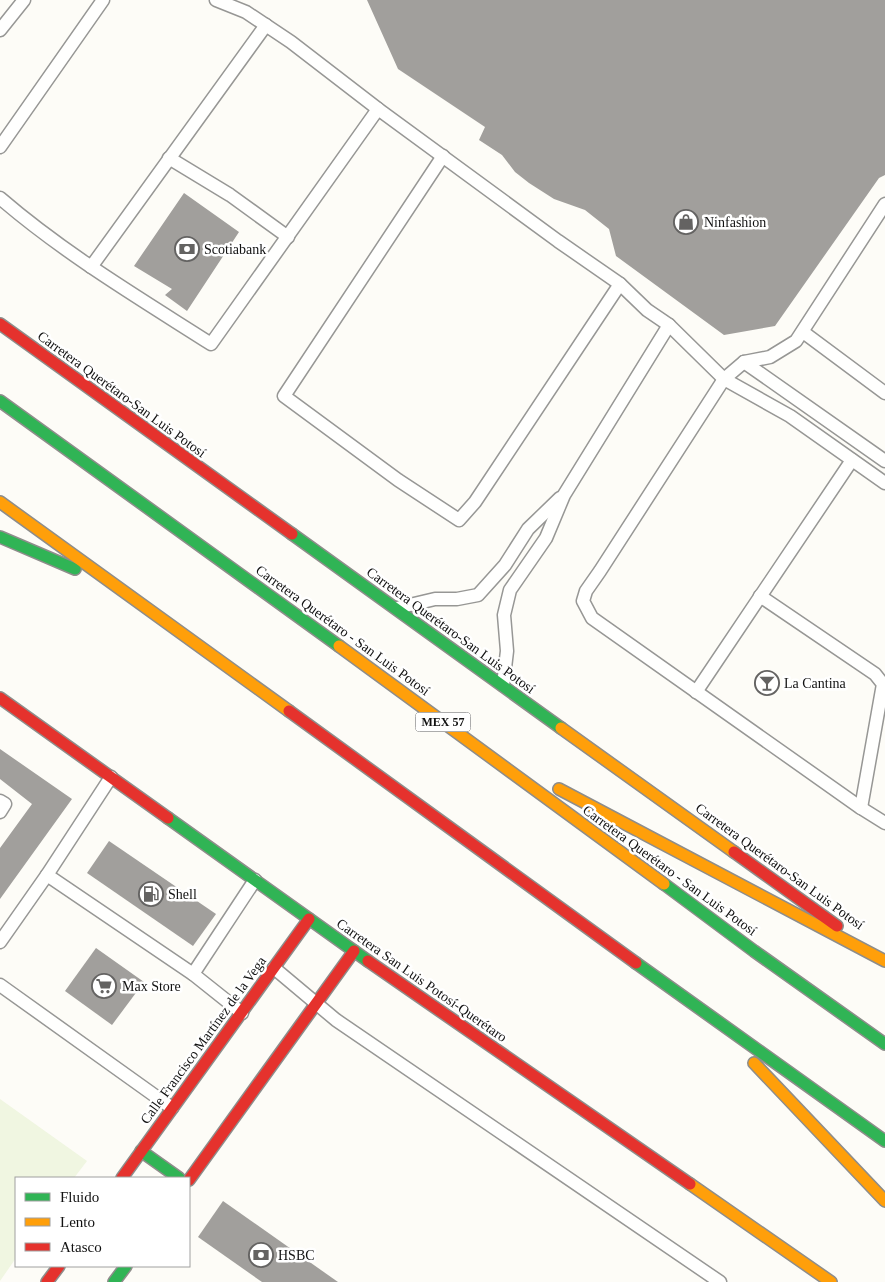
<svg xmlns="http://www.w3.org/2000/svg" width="885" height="1282" font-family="'Times New Roman',serif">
	<rect width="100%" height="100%" fill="#fdfcf7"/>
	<path fill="#f0f6e1" d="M 0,1099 L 87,1161 L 74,1178 L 16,1178 L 16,1258 L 0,1281 Z"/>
	<g fill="#a19f9c">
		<path d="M 367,0 L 885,0 L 885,175 L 879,178 L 775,326 L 724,335 L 616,256 L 609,229 L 585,210 L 554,199 L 529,183 L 515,172 L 502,155 L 479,140 L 485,127 L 398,69 Z"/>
		<path d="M 184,193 L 239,232 L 187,311 L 165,295 L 172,289 L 134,266 Z"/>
		<path d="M 0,749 L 72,799 L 0,899 L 0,848 L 32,804 L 0,779 Z"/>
		<path d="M 109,841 L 216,914 L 193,946 L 87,873 Z"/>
		<path d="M 96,948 L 144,982 L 112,1025 L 65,991 Z"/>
		<path d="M 223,1201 L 338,1282 L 262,1282 L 198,1237 Z"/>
	</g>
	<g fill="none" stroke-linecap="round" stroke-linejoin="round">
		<defs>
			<g id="lane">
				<path d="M 216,0 L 246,12 L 291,42 L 378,109 L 558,241 L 620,284 L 647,310 L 669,325 L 724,379 L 790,416 L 885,483"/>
				<path d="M 0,30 L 24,0"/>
				<path d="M 0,147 L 103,0"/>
				<path d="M 443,156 L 284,396 L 398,480 L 459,520 L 475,502 L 620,284"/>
				<path d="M 169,158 L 230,195 L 288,237"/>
				<path d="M 0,198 C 65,254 139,298 211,344 L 378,109"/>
				<path d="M 885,204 L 796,341 L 770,357 L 744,362 L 724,379 L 600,571 L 586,591 L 583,601 L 592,618 L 861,808 L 885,823"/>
				<path d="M 91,267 L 266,25"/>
				<path d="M 803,332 L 885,393"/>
				<path d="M 744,362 L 885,461"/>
				<path d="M 760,596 L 875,674 L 883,684 L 861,808"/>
				<path d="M 397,608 L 435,599 L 457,599 L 478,595 L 505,565 L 528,529 L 560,498"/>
				<path d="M 503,685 L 507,651 L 504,615 L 510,590 L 546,538 L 564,495 L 669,325"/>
				<path d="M 696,692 L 852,460"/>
				<path d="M 0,801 L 5,804 L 0,812"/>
				<path d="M 47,875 L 193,974 L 255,880"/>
				<path d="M 0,942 L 47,875 L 111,777"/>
				<path d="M 274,968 L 336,1020 L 720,1282"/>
				<path d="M 193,974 L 242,1013"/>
				<path d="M 0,985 L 172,1108"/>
			</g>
			<g id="fast">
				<path d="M 0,401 L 339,646"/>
				<path d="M 292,534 L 561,728"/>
				<path d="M 0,537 L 75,569"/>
				<path d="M 168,818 L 368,961"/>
				<path d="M 664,884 L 754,951 L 885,1044"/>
				<path d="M 636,963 L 885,1141"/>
				<path d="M 141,1151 L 179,1178"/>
				<path d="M 114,1282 L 126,1266"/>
			</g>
			<g id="slow">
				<path d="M 0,502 L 289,711"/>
				<path d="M 339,646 L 664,884"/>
				<path d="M 561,728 L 734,852"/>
				<path d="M 559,789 L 885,961"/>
				<path d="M 754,1063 L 885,1201"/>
				<path d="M 690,1184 L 831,1282"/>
			</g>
			<g id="jam">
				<path d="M 0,324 L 292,534"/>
				<path d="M 0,698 L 168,818"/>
				<path d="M 289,711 L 636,963"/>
				<path d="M 734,852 L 837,926"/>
				<path d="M 368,961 L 690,1184"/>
				<path d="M 122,1178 L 309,919"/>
				<path d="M 189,1180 L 354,951"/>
				<path d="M 47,1282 L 59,1266"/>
			</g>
		</defs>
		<use href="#lane" stroke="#979795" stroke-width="15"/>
		<use href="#fast" stroke="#8e8d8b" stroke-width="14"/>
		<use href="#slow" stroke="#8e8d8b" stroke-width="14"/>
		<use href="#jam" stroke="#8e8d8b" stroke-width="14"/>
		<use href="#lane" stroke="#fffffe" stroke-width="12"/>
		<use href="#fast" stroke="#30b455" stroke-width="11"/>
		<use href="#slow" stroke="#ff9f0a" stroke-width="11"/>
		<use href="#jam" stroke="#e5322d" stroke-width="11"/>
	</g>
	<defs>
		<symbol id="shop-ring" viewBox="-11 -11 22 22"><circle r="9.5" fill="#fff" stroke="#646362" stroke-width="1.5"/><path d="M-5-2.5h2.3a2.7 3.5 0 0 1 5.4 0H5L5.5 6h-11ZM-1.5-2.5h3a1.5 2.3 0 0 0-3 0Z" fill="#646362"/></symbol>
		<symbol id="bank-ring" viewBox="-11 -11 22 22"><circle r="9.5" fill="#fff" stroke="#646362" stroke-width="1.5"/><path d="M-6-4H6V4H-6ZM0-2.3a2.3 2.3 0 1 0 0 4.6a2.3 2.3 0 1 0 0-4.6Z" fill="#646362"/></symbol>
		<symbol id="bar-ring" viewBox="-11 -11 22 22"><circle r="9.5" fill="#fff" stroke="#646362" stroke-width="1.5"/><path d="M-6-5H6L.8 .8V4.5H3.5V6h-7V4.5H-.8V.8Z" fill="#646362"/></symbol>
		<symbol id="fuel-ring" viewBox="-11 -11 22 22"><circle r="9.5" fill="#fff" stroke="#646362" stroke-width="1.5"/><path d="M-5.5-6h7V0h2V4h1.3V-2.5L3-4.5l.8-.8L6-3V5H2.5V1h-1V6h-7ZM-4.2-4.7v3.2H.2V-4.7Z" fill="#646362"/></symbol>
		<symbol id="supermarket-ring" viewBox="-11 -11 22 22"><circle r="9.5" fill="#fff" stroke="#646362" stroke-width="1.5"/><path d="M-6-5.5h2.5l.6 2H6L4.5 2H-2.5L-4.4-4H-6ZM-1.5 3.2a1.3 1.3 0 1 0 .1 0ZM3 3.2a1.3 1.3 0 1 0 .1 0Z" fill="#646362"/></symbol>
	</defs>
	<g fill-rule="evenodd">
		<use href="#shop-ring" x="672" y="208" width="28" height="28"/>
		<use href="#bank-ring" x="173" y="235" width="28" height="28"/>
		<use href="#bar-ring" x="753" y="669" width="28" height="28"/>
		<use href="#fuel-ring" x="137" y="880" width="28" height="28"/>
		<use href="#supermarket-ring" x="90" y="972" width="28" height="28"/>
		<use href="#bank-ring" x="247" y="1241" width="28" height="28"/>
	</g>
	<g text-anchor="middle" stroke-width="5" stroke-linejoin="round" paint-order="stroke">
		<rect fill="#fff" stroke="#585858" stroke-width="1" x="415.5" y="712.5" width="55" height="19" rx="4"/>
		<g font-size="12" font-weight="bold" fill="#111">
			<text x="443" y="726">MEX 57</text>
		</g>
		<g font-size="14" fill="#111" stroke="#fff" text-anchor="start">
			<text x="704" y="227">Ninfashion</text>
			<text x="204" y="254">Scotiabank</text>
			<text x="784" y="688">La Cantina</text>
			<text x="168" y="899">Shell</text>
			<text x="122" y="991">Max Store</text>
			<text x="278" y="1260">HSBC</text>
		</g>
		<g font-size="14" fill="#111" stroke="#fff">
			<text transform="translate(122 394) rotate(36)" y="5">Carretera Querétaro-San Luis Potosí</text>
			<text transform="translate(343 630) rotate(36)" y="5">Carretera Querétaro - San Luis Potosí</text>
			<text transform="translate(451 630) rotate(36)" y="5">Carretera Querétaro-San Luis Potosí</text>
			<text transform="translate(780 866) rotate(36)" y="5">Carretera Querétaro-San Luis Potosí</text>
			<text transform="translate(670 870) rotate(36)" y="5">Carretera Querétaro - San Luis Potosí</text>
			<text transform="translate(422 980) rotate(35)" y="5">Carretera San Luis Potosí-Querétaro</text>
			<text transform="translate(203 1040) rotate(-54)" y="5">Calle Francisco Martínez de la Vega</text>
		</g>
	</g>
	<rect x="15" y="1177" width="175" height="90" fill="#ffffff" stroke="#a0a0a0"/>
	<rect x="25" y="1193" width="25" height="8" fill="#30b455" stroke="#a0a0a0"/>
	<text x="60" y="1202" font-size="15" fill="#111111">Fluido</text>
	<rect x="25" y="1218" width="25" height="8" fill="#ff9f0a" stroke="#a0a0a0"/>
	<text x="60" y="1227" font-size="15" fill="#111111">Lento</text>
	<rect x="25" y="1243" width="25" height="8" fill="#e5322d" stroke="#a0a0a0"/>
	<text x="60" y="1252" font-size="15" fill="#111111">Atasco</text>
</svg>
